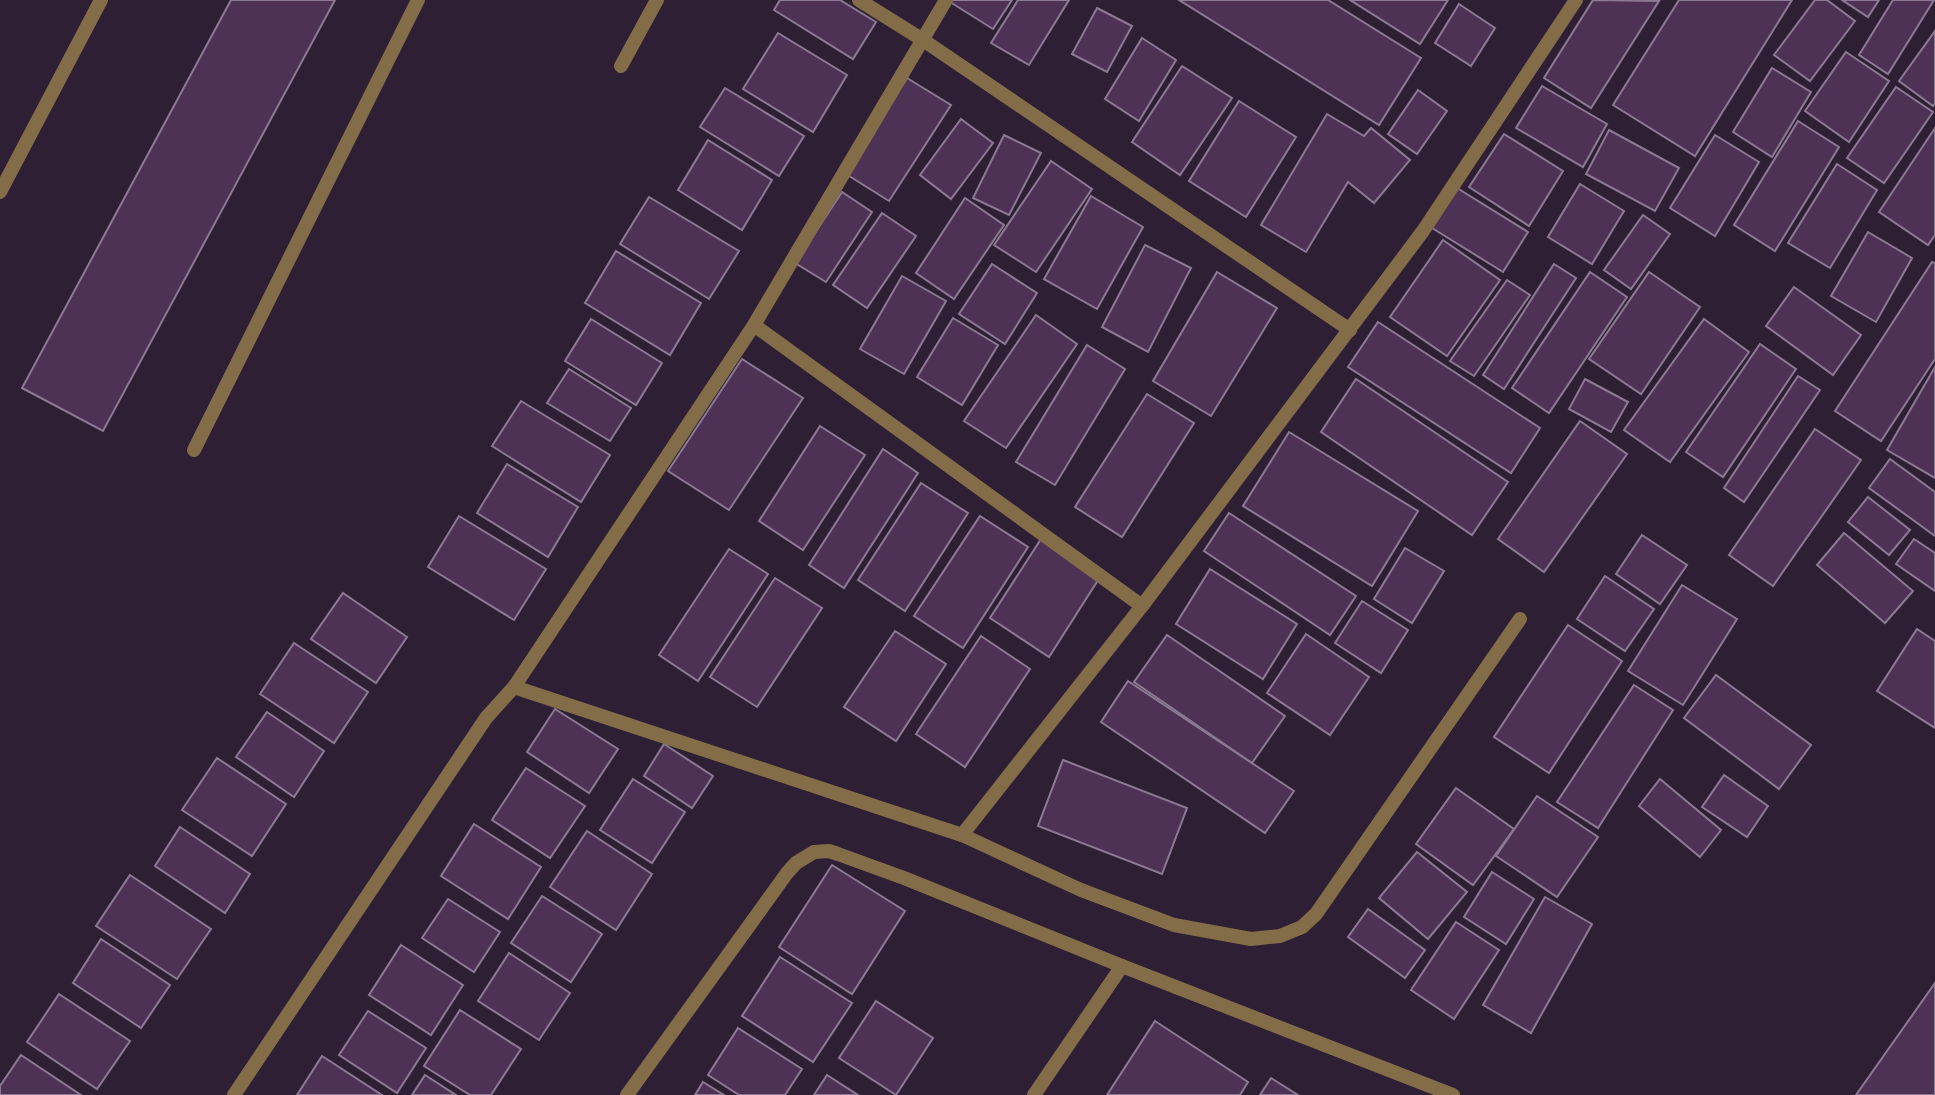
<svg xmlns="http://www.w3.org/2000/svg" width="1935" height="1095" font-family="'Sofia Sans Condensed',sans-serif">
	<rect width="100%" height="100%" fill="#2f1f35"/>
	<g fill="#4d3256" stroke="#8c7993" stroke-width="2">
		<path d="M 231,0 L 335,0 L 103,431 L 22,388 Z"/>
		<path d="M 780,0 L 840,0 L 876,22 L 853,59 L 774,10 Z"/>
		<path d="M 951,0 L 1012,0 L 993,29 L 950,2 Z"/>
		<path d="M 1018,0 L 1069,0 L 1029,65 L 991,43 Z"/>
		<path d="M 1179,0 L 1328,0 L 1421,58 L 1379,125 Z"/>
		<path d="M 1350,0 L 1448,0 L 1420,44 Z"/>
		<path d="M 1593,0 L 1659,1 L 1591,108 L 1544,78 Z"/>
		<path d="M 1679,0 L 1792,0 L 1695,156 L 1613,105 Z"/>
		<path d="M 1815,0 L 1827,0 L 1855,21 L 1810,81 L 1774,55 Z"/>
		<path d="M 1842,0 L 1879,0 L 1868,17 Z"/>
		<path d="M 1893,0 L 1934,0 L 1888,74 L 1859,55 Z"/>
		<path d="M 1459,4 L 1495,28 L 1471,66 L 1435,43 Z"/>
		<path d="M 1097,8 L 1132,26 L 1107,72 L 1072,54 Z"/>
		<path d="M 1935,31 L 1935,103 L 1933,106 L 1899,81 Z"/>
		<path d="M 778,33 L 847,75 L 813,132 L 743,89 Z"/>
		<path d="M 1142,38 L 1176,60 L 1139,121 L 1105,99 Z"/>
		<path d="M 1846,52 L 1889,81 L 1849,142 L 1805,111 Z"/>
		<path d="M 1182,66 L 1232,98 L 1180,175 L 1132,142 Z"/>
		<path d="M 1772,68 L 1811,92 L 1772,157 L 1733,132 Z"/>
		<path d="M 907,78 L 951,105 L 889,201 L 846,174 Z"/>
		<path d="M 1542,86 L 1607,124 L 1583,167 L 1516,128 Z"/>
		<path d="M 1896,87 L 1933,112 L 1884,183 L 1847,158 Z"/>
		<path d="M 725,88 L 804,136 L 779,176 L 700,127 Z"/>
		<path d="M 1418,90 L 1447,111 L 1417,154 L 1388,134 Z"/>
		<path d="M 1239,101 L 1296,137 L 1246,217 L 1189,181 Z"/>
		<path d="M 1327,114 L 1364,136 L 1371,128 L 1410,160 L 1374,203 L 1348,182 L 1306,252 L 1261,225 Z"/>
		<path d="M 961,119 L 993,143 L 951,199 L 920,175 Z"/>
		<path d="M 1798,121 L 1839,147 L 1775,251 L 1734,225 Z"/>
		<path d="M 1935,128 L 1935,235 L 1928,245 L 1879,212 Z"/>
		<path d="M 1609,130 L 1679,168 L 1655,211 L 1586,174 Z"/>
		<path d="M 1504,134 L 1563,171 L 1529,226 L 1469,187 Z"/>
		<path d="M 1004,135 L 1041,153 L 1009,215 L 973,198 Z"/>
		<path d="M 1715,135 L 1759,162 L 1715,236 L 1670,208 Z"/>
		<path d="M 708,140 L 772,180 L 742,230 L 678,190 Z"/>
		<path d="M 1051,161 L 1092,189 L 1036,272 L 994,245 Z"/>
		<path d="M 1837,164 L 1877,190 L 1830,268 L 1788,243 Z"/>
		<path d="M 1580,184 L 1624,211 L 1592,264 L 1548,237 Z"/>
		<path d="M 1457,188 L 1528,232 L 1503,272 L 1432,228 Z"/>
		<path d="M 842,192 L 872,212 L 826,282 L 795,263 Z"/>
		<path d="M 1091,196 L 1143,227 L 1097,309 L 1044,279 Z"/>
		<path d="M 649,197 L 739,251 L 709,299 L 620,244 Z"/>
		<path d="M 965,198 L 1004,225 L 954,299 L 916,273 Z"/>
		<path d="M 882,213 L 916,236 L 867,308 L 833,285 Z"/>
		<path d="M 1643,215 L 1670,234 L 1631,289 L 1604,270 Z"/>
		<path d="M 1868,232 L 1912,258 L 1876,322 L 1831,296 Z"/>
		<path d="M 1443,240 L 1500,280 L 1447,356 L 1390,317 Z"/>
		<path d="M 1145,245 L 1191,268 L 1148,352 L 1102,327 Z"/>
		<path d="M 616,251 L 701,303 L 670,355 L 585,303 Z"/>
		<path d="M 1932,262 L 1935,263 L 1935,359 L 1881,441 L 1835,411 Z"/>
		<path d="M 992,264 L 1037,293 L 1005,344 L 959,314 Z"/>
		<path d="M 1554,264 L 1576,278 L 1504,389 L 1483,375 Z"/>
		<path d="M 1217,272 L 1277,308 L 1211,416 L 1153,381 Z"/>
		<path d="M 1590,272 L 1627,297 L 1549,413 L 1512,388 Z"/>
		<path d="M 1649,272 L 1700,307 L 1641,394 L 1589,359 Z"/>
		<path d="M 902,276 L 946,301 L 904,374 L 860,349 Z"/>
		<path d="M 1507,280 L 1530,295 L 1474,376 L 1450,361 Z"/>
		<path d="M 1794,287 L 1861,335 L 1833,375 L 1766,326 Z"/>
		<path d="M 1036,315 L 1077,344 L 1006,448 L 964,421 Z"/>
		<path d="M 953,318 L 998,345 L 962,405 L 917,377 Z"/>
		<path d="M 591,319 L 662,363 L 636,405 L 565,361 Z"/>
		<path d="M 1704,319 L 1749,352 L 1670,462 L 1624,430 Z"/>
		<path d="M 1378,322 L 1540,428 L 1511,473 L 1348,367 Z"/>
		<path d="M 1760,344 L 1796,369 L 1723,477 L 1686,452 Z"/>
		<path d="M 1087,345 L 1125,369 L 1055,485 L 1016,462 Z"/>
		<path d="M 742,359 L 803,398 L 729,510 L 668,471 Z"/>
		<path d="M 1935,367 L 1935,478 L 1887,450 Z"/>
		<path d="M 569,369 L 631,408 L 610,441 L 547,403 Z"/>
		<path d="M 1798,376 L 1820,390 L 1744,502 L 1724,488 Z"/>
		<path d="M 1356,379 L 1508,482 L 1472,535 L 1321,432 Z"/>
		<path d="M 1585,379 L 1628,402 L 1611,432 L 1569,409 Z"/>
		<path d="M 1147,394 L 1194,423 L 1122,537 L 1075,507 Z"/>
		<path d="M 521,401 L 610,455 L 581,502 L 492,446 Z"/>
		<path d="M 1580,421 L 1627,454 L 1544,572 L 1498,539 Z"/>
		<path d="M 820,426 L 865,455 L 803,550 L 759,521 Z"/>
		<path d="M 1815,429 L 1861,460 L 1773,586 L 1729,555 Z"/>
		<path d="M 1289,432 L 1418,511 L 1372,586 L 1243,506 Z"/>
		<path d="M 883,449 L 918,473 L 844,588 L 809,565 Z"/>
		<path d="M 1890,459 L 1935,492 L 1935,536 L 1869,488 Z"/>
		<path d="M 507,464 L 578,507 L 548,557 L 477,513 Z"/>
		<path d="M 921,483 L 968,513 L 905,611 L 858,580 Z"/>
		<path d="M 1868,497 L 1910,530 L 1889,555 L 1848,522 Z"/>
		<path d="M 1229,513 L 1356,596 L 1330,635 L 1204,551 Z"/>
		<path d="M 459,516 L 546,569 L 514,620 L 428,567 Z"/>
		<path d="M 980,516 L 1028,547 L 963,648 L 914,616 Z"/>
		<path d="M 1844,533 L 1913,591 L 1885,623 L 1817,565 Z"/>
		<path d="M 1642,535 L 1687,565 L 1660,604 L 1616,574 Z"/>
		<path d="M 1041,539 L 1100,577 L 1049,657 L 990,618 Z"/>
		<path d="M 1914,539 L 1935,553 L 1935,591 L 1896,564 Z"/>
		<path d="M 1405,548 L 1444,571 L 1412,623 L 1374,599 Z"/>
		<path d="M 729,549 L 768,574 L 698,681 L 659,655 Z"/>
		<path d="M 1210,569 L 1297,624 L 1263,679 L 1176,624 Z"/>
		<path d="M 1605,576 L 1654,609 L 1625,651 L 1577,619 Z"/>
		<path d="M 775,578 L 822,608 L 757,707 L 710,677 Z"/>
		<path d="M 1682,585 L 1737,619 L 1683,705 L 1628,671 Z"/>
		<path d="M 343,593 L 407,637 L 376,683 L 311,639 Z"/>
		<path d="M 1362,601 L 1408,630 L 1381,673 L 1335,643 Z"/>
		<path d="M 1568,625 L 1622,661 L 1549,773 L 1494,737 Z"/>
		<path d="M 1917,629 L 1935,641 L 1935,728 L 1877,691 Z"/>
		<path d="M 895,631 L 946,664 L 896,741 L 844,707 Z"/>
		<path d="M 1306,634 L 1369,677 L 1330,735 L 1267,693 Z"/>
		<path d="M 1167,635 L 1285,716 L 1252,763 L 1134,682 Z"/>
		<path d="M 981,636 L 1030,669 L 965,767 L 916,734 Z"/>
		<path d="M 294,643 L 368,692 L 334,743 L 260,694 Z"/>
		<path d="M 1716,675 L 1811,745 L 1779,789 L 1684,718 Z"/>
		<path d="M 1128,681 L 1294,791 L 1265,833 L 1101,722 Z"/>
		<path d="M 1634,685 L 1673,710 L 1598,828 L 1557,802 Z"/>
		<path d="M 555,709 L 618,749 L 589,793 L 527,752 Z"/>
		<path d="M 267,712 L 324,751 L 294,797 L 236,757 Z"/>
		<path d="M 664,744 L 713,776 L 692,808 L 644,776 Z"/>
		<path d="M 217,758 L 286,804 L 252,856 L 182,810 Z"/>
		<path d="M 1063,760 L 1187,808 L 1162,874 L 1038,826 Z"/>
		<path d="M 526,768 L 585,806 L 550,858 L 492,820 Z"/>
		<path d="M 1724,775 L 1768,806 L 1747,837 L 1702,807 Z"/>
		<path d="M 633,779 L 685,812 L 652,863 L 600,830 Z"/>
		<path d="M 1660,779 L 1721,830 L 1700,857 L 1639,806 Z"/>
		<path d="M 1456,788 L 1514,829 L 1473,885 L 1416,844 Z"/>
		<path d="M 1537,796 L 1598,837 L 1557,897 L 1496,856 Z"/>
		<path d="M 474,824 L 541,867 L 508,919 L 441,876 Z"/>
		<path d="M 180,827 L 250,874 L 225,913 L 155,866 Z"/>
		<path d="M 587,831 L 652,874 L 616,930 L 550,887 Z"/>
		<path d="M 1417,852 L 1467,892 L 1428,939 L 1379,898 Z"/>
		<path d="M 832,865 L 905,911 L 852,994 L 779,947 Z"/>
		<path d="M 1492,872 L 1534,899 L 1506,944 L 1464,917 Z"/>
		<path d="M 130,875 L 211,929 L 177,979 L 96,926 Z"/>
		<path d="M 542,896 L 602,934 L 571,982 L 511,943 Z"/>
		<path d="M 1545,897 L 1592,924 L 1531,1033 L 1483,1005 Z"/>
		<path d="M 448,899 L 500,932 L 474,972 L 422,938 Z"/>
		<path d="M 1368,909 L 1425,950 L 1405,978 L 1348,937 Z"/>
		<path d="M 1456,922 L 1499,950 L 1454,1019 L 1411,990 Z"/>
		<path d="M 101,939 L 170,985 L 141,1028 L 73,983 Z"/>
		<path d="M 401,945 L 463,985 L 431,1035 L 369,995 Z"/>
		<path d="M 509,953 L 570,993 L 539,1040 L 478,1001 Z"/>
		<path d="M 780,957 L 852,1003 L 813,1062 L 742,1016 Z"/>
		<path d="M 1935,983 L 1935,1095 L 1856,1095 Z"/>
		<path d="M 59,994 L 130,1041 L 97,1089 L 27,1042 Z"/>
		<path d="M 876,1001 L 933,1038 L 896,1095 L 839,1058 Z"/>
		<path d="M 460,1010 L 521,1049 L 491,1095 L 470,1095 L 424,1066 Z"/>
		<path d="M 368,1011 L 426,1048 L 397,1093 L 339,1055 Z"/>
		<path d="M 1155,1021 L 1248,1082 L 1240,1095 L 1107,1095 Z"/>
		<path d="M 738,1028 L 802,1069 L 785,1095 L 739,1095 L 708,1075 Z"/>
		<path d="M 21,1055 L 81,1095 L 0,1095 L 0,1086 Z"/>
		<path d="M 322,1056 L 382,1095 L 297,1095 Z"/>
		<path d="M 425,1075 L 456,1095 L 412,1095 Z"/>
		<path d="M 827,1075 L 858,1095 L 814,1095 Z"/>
		<path d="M 1271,1078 L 1298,1095 L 1260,1095 Z"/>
		<path d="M 703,1082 L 724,1095 L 695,1095 Z"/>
	</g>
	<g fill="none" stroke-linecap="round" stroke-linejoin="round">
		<g stroke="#826d48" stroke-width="14">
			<path d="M 859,0 L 923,40 L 1350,330"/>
			<path d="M 621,66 L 657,0"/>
			<path d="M 0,192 L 101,0"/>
			<path d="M 754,325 L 1142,606"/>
			<path d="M 194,450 L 418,0"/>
			<path d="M 514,687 L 962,835 L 1081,890 L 1174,925 L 1251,939 L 1280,936 L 1302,927 L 1316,914 L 1520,619"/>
			<path d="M 962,835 L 1142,606 L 1423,231 L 1576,0"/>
			<path d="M 234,1095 L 486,718 L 514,687 L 754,325 L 946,0"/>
			<path d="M 627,1095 L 787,873 L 796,863 L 814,852 L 829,851 L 838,854 L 904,878 L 1122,966 L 1453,1095"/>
			<path d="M 1034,1095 L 1122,966"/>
		</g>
	</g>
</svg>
